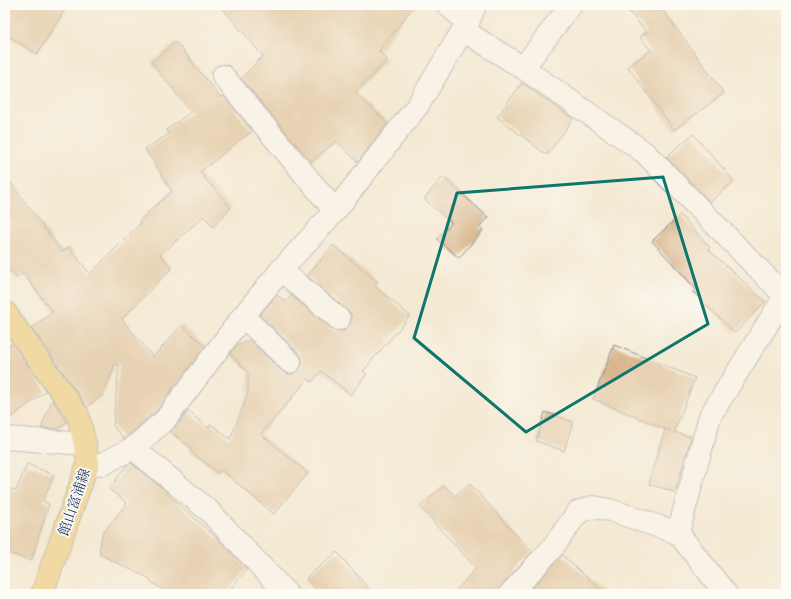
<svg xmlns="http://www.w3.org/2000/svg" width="791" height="599" font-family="'IM FELL English','Noto Serif JP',serif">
	<rect width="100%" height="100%" fill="#fdfcf7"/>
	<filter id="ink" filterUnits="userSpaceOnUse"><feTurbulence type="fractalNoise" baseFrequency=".025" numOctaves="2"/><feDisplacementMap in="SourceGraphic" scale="8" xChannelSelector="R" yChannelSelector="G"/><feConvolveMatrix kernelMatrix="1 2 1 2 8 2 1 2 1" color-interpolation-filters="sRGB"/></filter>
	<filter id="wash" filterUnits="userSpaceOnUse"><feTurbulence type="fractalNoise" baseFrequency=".012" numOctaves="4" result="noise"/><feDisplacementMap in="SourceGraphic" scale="16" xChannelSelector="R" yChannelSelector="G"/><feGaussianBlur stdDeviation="0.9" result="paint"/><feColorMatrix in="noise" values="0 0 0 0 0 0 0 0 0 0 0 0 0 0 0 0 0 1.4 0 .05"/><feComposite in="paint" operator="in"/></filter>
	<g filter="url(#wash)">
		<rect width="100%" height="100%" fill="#f4ead4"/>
		<g id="blocks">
			<g fill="#d9b78e">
				<path d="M 5,5 L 68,5 L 37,54 L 5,34 Z"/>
				<path d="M 220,5 L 415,5 L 379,51 L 387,60 L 355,93 L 388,123 L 358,162 L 336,141 L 311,162 L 241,78 L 263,56 Z"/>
				<path d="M 623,5 L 659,5 L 724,93 L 674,130 L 628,67 L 651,50 L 640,37 L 647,32 Z"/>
				<path d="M 176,42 L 221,98 L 223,96 L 252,131 L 200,172 L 231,208 L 213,227 L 204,216 L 160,255 L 172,268 L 122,319 L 153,357 L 182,325 L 205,346 L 156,411 L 124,439 L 113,426 L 119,365 L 115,364 L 103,395 L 87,407 L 32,328 L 53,312 L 23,273 L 16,278 L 5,264 L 5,175 L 62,252 L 69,247 L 90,274 L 141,223 L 139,221 L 172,191 L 145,149 L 169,134 L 166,130 L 191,112 L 151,62 Z"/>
				<path d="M 522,83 L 573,119 L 547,155 L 497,117 Z"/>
				<path d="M 693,134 L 734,181 L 710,202 L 666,157 Z"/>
				<path d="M 443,177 L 488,217 L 479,227 L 483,230 L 459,258 L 437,239 L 452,223 L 424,199 Z"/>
				<path d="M 680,215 L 710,247 L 708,249 L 765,302 L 735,333 L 693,292 L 696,289 L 652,241 Z"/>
				<path d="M 333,245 L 378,282 L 375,286 L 410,316 L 363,371 L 367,374 L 351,395 L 321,371 L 312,382 L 308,379 L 261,434 L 308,473 L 274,514 L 220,469 L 218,473 L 190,451 L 192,449 L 171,432 L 188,411 L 208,428 L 211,424 L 230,439 L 248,394 L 248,372 L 230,354 L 235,347 L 249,340 L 282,371 L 287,374 L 293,374 L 299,370 L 302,365 L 302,358 L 299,353 L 260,315 L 277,295 L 286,302 L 291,295 L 331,329 L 336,331 L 343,331 L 348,327 L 351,321 L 351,314 L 347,310 L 307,276 Z"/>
				<path d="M 12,344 L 46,391 L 5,422 L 5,349 Z"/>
				<path d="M 614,345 L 695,378 L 674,432 L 691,437 L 675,492 L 649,484 L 665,429 L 670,431 L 593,399 Z"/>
				<path d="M 52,400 L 67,422 L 57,429 L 41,428 Z"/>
				<path d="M 545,412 L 573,422 L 564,451 L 536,441 Z"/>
				<path d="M 131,463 L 167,492 L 166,493 L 219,540 L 247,569 L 226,594 L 170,594 L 151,582 L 150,579 L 99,554 L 102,534 L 127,503 L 109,489 L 127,465 Z"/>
				<path d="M 27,464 L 54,475 L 43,501 L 49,504 L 31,561 L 5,552 L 5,487 L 16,491 Z"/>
				<path d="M 469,483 L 532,552 L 501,586 L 498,594 L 453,594 L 476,568 L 420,507 L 444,485 L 455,496 Z"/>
				<path d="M 337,552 L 373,594 L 320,594 L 306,578 Z"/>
				<path d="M 562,555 L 606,594 L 527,594 Z"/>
			</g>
		</g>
	</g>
	<g filter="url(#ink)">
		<use href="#blocks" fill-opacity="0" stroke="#888c99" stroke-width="1"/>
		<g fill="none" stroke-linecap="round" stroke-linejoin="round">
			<defs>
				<g id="minor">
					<path d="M 448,5 L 468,23"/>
					<path d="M 463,30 L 523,68 L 644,152 L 785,296 L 710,416 L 678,533"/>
					<path d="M 523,68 L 571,5"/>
					<path d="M 223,76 L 335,211"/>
					<path d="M 281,270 L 339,319"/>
					<path d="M 243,316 L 290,362"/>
					<path d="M 5,438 L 85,444"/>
					<path d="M 133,448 L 209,511 L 287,594"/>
					<path d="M 88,463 L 103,464 L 133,448 L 165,420 L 243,316 L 281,270 L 335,211 L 418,105 L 463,30 L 468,23 L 475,5"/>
					<path d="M 510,594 L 553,547 L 578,512 L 593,507 L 610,510 L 678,533 L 726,594"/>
				</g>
				<path id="major" d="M 5,312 L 78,415 L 85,444 L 88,463 L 42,594"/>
			</defs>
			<use href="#minor" stroke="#888c99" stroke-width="24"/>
			<use href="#major" stroke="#888c99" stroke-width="24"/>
			<use href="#minor" stroke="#fff" stroke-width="22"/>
			<use href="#major" stroke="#ebc669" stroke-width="22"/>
		</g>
	</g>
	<path d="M0 0H791V599H0ZM 663,177 L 708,324 L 526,432 L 414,338 L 457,193 Z" fill="#f4ead4" fill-opacity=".55" fill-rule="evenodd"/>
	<path fill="none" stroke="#0f766e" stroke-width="3" stroke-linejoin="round" d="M 663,177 L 708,324 L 526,432 L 414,338 L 457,193 Z"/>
	<g text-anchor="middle" stroke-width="3.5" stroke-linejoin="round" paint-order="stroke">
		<g font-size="14" fill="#1b2f5e" stroke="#fdfcf7">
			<text transform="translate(74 502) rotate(-71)" y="5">館山富浦線</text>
		</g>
	</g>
	<rect width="791" height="599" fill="none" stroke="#fdfcf7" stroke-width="20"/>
</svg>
